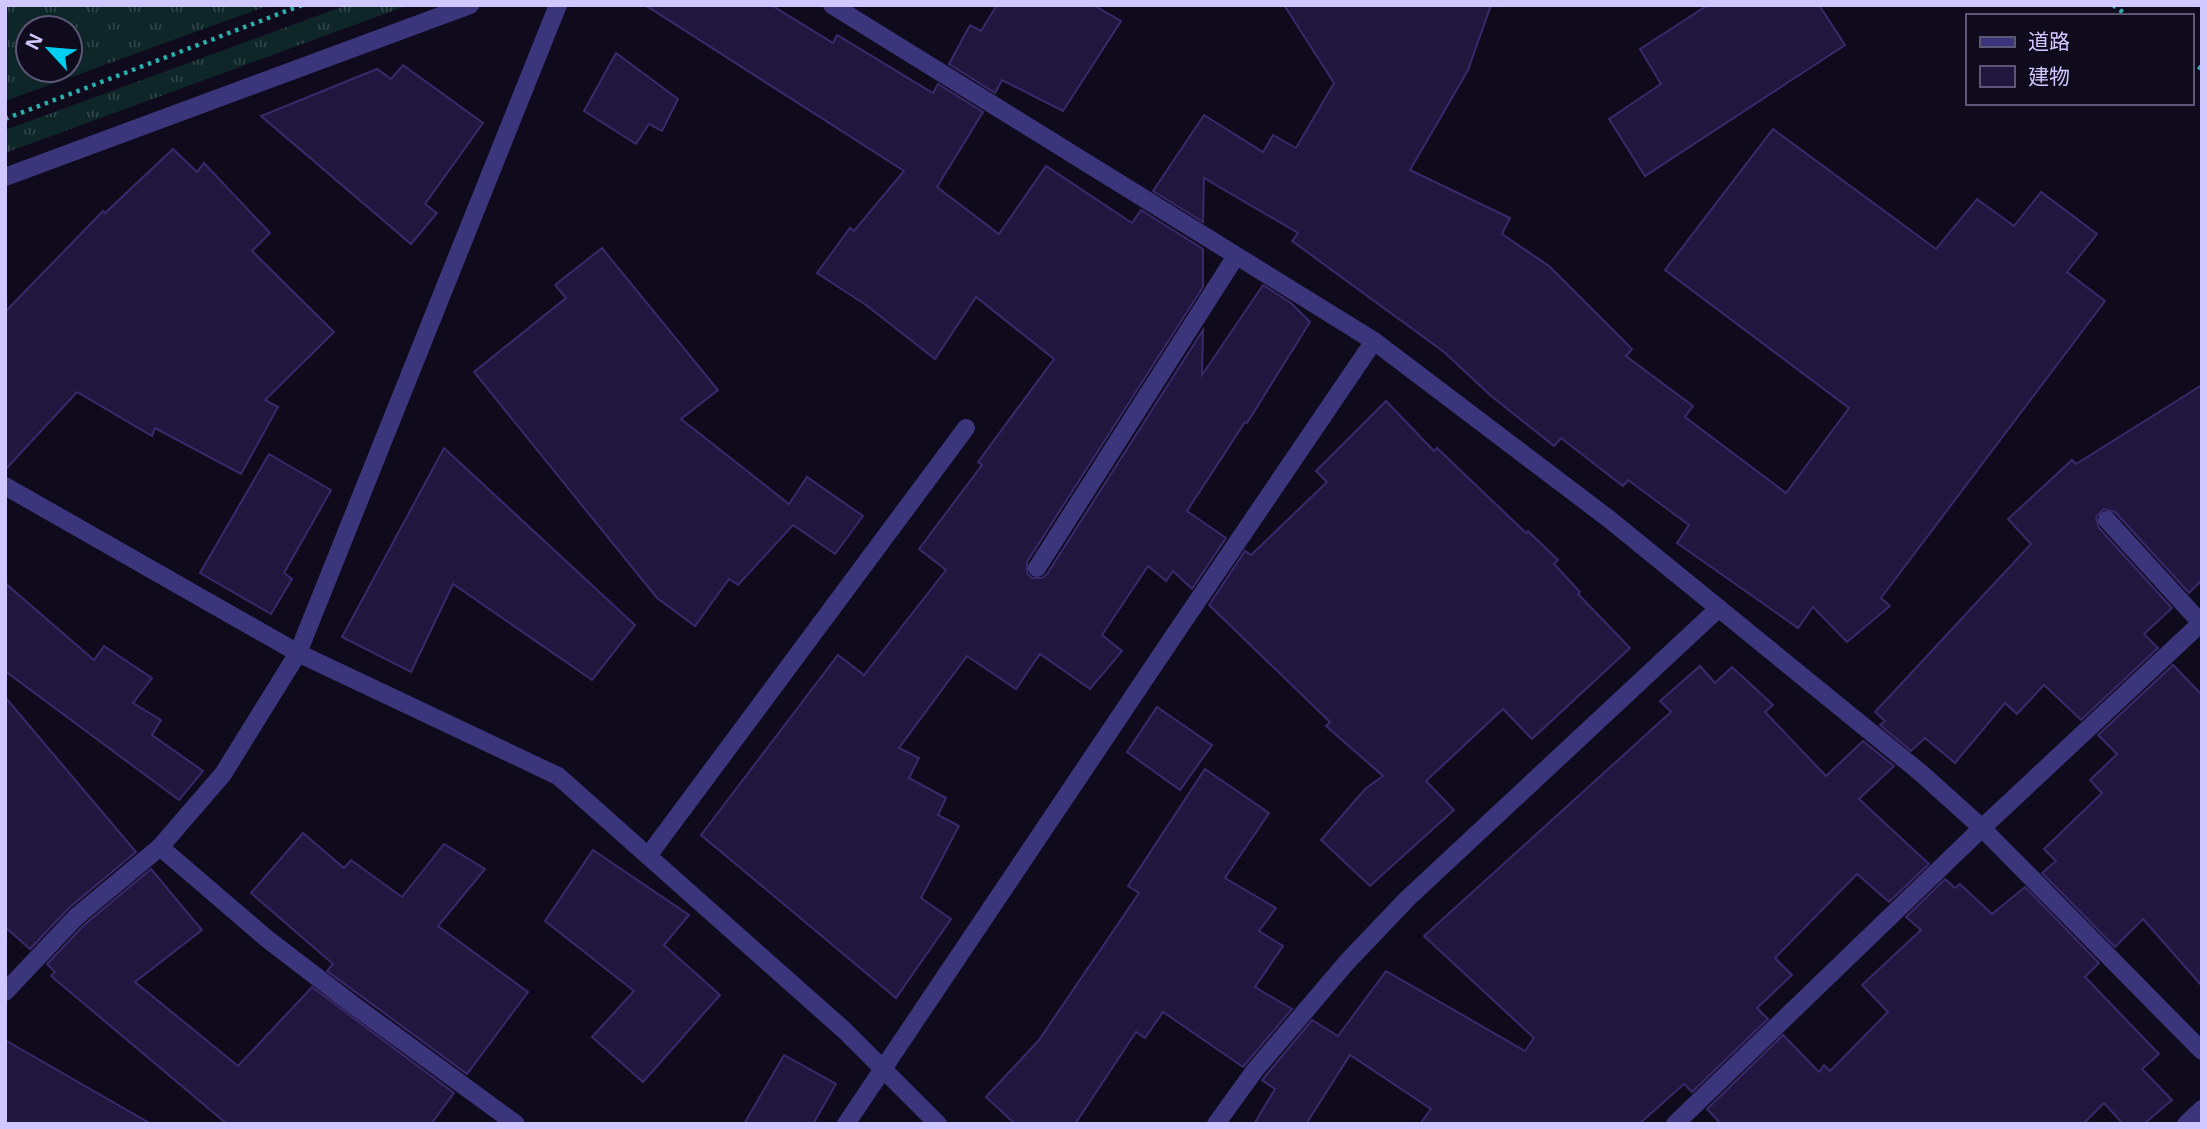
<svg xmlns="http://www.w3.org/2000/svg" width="2207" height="1129" font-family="'Noto Sans','Noto Sans JP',sans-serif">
	<defs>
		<pattern id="grass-tufts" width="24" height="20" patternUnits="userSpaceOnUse" patternTransform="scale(1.75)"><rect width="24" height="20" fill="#0e2627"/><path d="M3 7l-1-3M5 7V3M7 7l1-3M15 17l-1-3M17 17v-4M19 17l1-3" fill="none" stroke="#304447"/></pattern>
	</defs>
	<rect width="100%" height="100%" fill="#0f0b1d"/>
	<g fill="url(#grass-tufts)" fill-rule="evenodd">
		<path d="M 5,5 L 270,5 L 5,101 ZM 28,28 L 70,28 L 70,70 L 28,70 Z"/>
		<path d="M 347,5 L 409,5 L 5,153 L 5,130 Z"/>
	</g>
	<g fill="#21173e" stroke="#39296a" stroke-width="2">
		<path d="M 645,5 L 771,5 L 833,43 L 837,35 L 933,93 L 938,84 L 983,112 L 937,187 L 999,234 L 1046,166 L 1132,223 L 1141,210 L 1203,249 L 1203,287 L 1027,562 L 1027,573 L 1032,578 L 1042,578 L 1047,574 L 1203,330 L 1202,375 L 1263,285 L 1291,303 L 1310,322 L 1247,423 L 1245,422 L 1187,511 L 1226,538 L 1192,589 L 1173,571 L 1166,581 L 1148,566 L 1102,635 L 1122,651 L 1090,689 L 1040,654 L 1016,689 L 967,656 L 899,748 L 919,758 L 909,778 L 946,798 L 938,815 L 959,826 L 921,898 L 951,919 L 896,998 L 701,835 L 838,655 L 864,675 L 946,570 L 919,549 L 982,465 L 978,462 L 1054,359 L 976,297 L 935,359 L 866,305 L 817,273 L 850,228 L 854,231 L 904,171 Z"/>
		<path d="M 997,5 L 1093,5 L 1121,21 L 1063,111 L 1002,80 L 995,93 L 949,64 L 970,25 L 981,31 Z"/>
		<path d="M 1284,5 L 1491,5 L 1468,70 L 1410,170 L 1510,218 L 1502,234 L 1549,266 L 1632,349 L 1626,356 L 1693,406 L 1685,417 L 1786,493 L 1849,408 L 1665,270 L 1773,129 L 1936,249 L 1977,199 L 2014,226 L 2041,192 L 2097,234 L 2067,272 L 2105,301 L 1881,598 L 1890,606 L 1847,642 L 1813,607 L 1798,628 L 1677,543 L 1689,525 L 1628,480 L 1623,486 L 1561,438 L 1554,446 L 1490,395 L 1444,352 L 1292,241 L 1298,233 L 1204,178 L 1203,222 L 1153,191 L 1204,115 L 1263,152 L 1273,135 L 1296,148 L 1334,83 Z"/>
		<path d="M 1708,5 L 1819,5 L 1845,45 L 1645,176 L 1609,119 L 1661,84 L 1640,49 Z"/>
		<path d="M 616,53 L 678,99 L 662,131 L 649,124 L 636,144 L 584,111 Z"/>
		<path d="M 403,65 L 483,123 L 425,204 L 437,213 L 411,244 L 261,116 L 377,69 L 391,79 Z"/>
		<path d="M 173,149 L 197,172 L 204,163 L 270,233 L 252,251 L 334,332 L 265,400 L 278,407 L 241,474 L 155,428 L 152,436 L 77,392 L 5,470 L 5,312 L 103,211 L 105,213 Z"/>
		<path d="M 602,248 L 718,390 L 681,419 L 789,504 L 807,477 L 863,516 L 835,554 L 793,525 L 738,585 L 729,579 L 695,626 L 657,598 L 474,372 L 566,298 L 555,285 Z"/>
		<path d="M 2202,385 L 2202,580 L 2189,593 L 2115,512 L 2104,509 L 2096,517 L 2099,528 L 2172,608 L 2144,634 L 2158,648 L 2081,720 L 2044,685 L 2017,714 L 2005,703 L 1955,763 L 1925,738 L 1911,751 L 1880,725 L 1885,721 L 1875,712 L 2031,544 L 2008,519 L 2072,460 L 2076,464 Z"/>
		<path d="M 1386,401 L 1434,451 L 1437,448 L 1526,533 L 1528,531 L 1558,560 L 1554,564 L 1580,592 L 1578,594 L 1630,648 L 1532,739 L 1503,709 L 1426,781 L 1454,810 L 1370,886 L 1321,840 L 1365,789 L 1383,776 L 1326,726 L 1330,722 L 1209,605 L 1245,551 L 1251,555 L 1327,482 L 1316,471 Z"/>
		<path d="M 444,448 L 635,625 L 592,680 L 453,584 L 411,672 L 342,637 Z"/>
		<path d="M 269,454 L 331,490 L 284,573 L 292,579 L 271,614 L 200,573 Z"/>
		<path d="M 5,583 L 94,660 L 104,646 L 152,678 L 133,703 L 161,720 L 152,735 L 203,771 L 179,800 L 5,671 Z"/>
		<path d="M 2173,665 L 2202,695 L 2202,986 L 2143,919 L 2115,947 L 2042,873 L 2056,861 L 2044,849 L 2102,793 L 2090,780 L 2117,754 L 2098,735 Z"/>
		<path d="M 1700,666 L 1715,683 L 1732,667 L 1773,705 L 1765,712 L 1826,776 L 1863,741 L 1894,766 L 1859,799 L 1929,864 L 1889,902 L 1857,874 L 1775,958 L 1792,975 L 1757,1008 L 1768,1019 L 1692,1092 L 1684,1084 L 1639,1124 L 1420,1124 L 1431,1109 L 1350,1055 L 1306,1124 L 1254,1124 L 1275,1089 L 1262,1080 L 1312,1020 L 1338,1036 L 1386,971 L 1525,1051 L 1534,1038 L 1424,936 L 1671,712 L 1660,701 Z"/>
		<path d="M 5,697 L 136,852 L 69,908 L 30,949 L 5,927 Z"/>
		<path d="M 1157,707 L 1212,745 L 1180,790 L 1127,752 Z"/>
		<path d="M 1205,769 L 1269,813 L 1225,878 L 1276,908 L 1259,931 L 1283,946 L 1255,987 L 1292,1009 L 1243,1067 L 1163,1012 L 1145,1038 L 1136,1032 L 1075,1124 L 1015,1124 L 986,1097 L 1039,1040 L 1139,893 L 1128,886 Z"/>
		<path d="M 303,833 L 344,868 L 351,860 L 402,897 L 444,844 L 485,869 L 438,926 L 528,992 L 467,1074 L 327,971 L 333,964 L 251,893 Z"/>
		<path d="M 593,850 L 689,915 L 664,945 L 720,995 L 643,1082 L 592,1037 L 634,991 L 545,921 Z"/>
		<path d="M 151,869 L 202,930 L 135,982 L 238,1066 L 312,987 L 454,1093 L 431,1124 L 227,1124 L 51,976 L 55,972 L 47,964 L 84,925 Z"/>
		<path d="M 1945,879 L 1955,888 L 1960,884 L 1992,914 L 2025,887 L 2099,963 L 2085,977 L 2159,1054 L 2142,1069 L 2172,1100 L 2144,1124 L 2123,1124 L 2104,1103 L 2083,1124 L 1721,1124 L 1707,1109 L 1783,1035 L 1819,1072 L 1824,1065 L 1830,1071 L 1888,1012 L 1862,985 L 1921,930 L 1906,917 Z"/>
		<path d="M 5,1040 L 151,1124 L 5,1124 Z"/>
		<path d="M 784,1055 L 836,1084 L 813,1124 L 744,1124 Z"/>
	</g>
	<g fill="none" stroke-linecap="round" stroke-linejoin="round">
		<g stroke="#2bafad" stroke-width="4.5" stroke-dasharray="3.5 5" stroke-linecap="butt">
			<path d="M 2113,5 L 2128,16"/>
			<path d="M 2191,62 L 2202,69"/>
			<path d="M 5,119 L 302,5"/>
		</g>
		<g stroke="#3b357c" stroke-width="18">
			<path d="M 832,5 L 1374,341 L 1609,519 L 1921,773 L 1982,828 L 2202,1051"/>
			<path d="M 5,177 L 470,5"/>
			<path d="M 5,486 L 298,653 L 558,776 L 844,1030 L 938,1124"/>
			<path d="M 2107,520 L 2202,624"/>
			<path d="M 1037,568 L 1236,256"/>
			<path d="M 160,847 L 266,938 L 352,1004 L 516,1124"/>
			<path d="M 648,856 L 966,428"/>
			<path d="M 5,992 L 76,917 L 160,847 L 223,774 L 298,653 L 558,5"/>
			<path d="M 846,1124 L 1175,634 L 1374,341"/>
			<path d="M 1216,1124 L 1255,1070 L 1347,962 L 1407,899 L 1719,608"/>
			<path d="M 1675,1124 L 1982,828 L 2201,623"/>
			<path d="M 2186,1124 L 2202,1109"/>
		</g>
	</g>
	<rect width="2207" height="1129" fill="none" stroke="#d0c7ff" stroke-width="14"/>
	<rect x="1966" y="14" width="228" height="91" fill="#0f0b1d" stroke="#5c5677" stroke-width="2"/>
	<rect x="1980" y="37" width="35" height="10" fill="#3b357c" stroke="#5c5677" stroke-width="2"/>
	<text x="2028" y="49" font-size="21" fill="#d0c7ff">道路</text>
	<rect x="1980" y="66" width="35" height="21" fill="#21173e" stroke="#5c5677" stroke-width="2"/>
	<text x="2028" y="84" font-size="21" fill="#d0c7ff">建物</text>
	<g transform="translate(49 49) rotate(296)"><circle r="33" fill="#0f0b1d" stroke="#5c5677" stroke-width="2"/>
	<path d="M0-5L12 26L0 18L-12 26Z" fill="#00cff2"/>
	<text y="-10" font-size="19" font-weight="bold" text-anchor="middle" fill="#d0c7ff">N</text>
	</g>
</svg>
